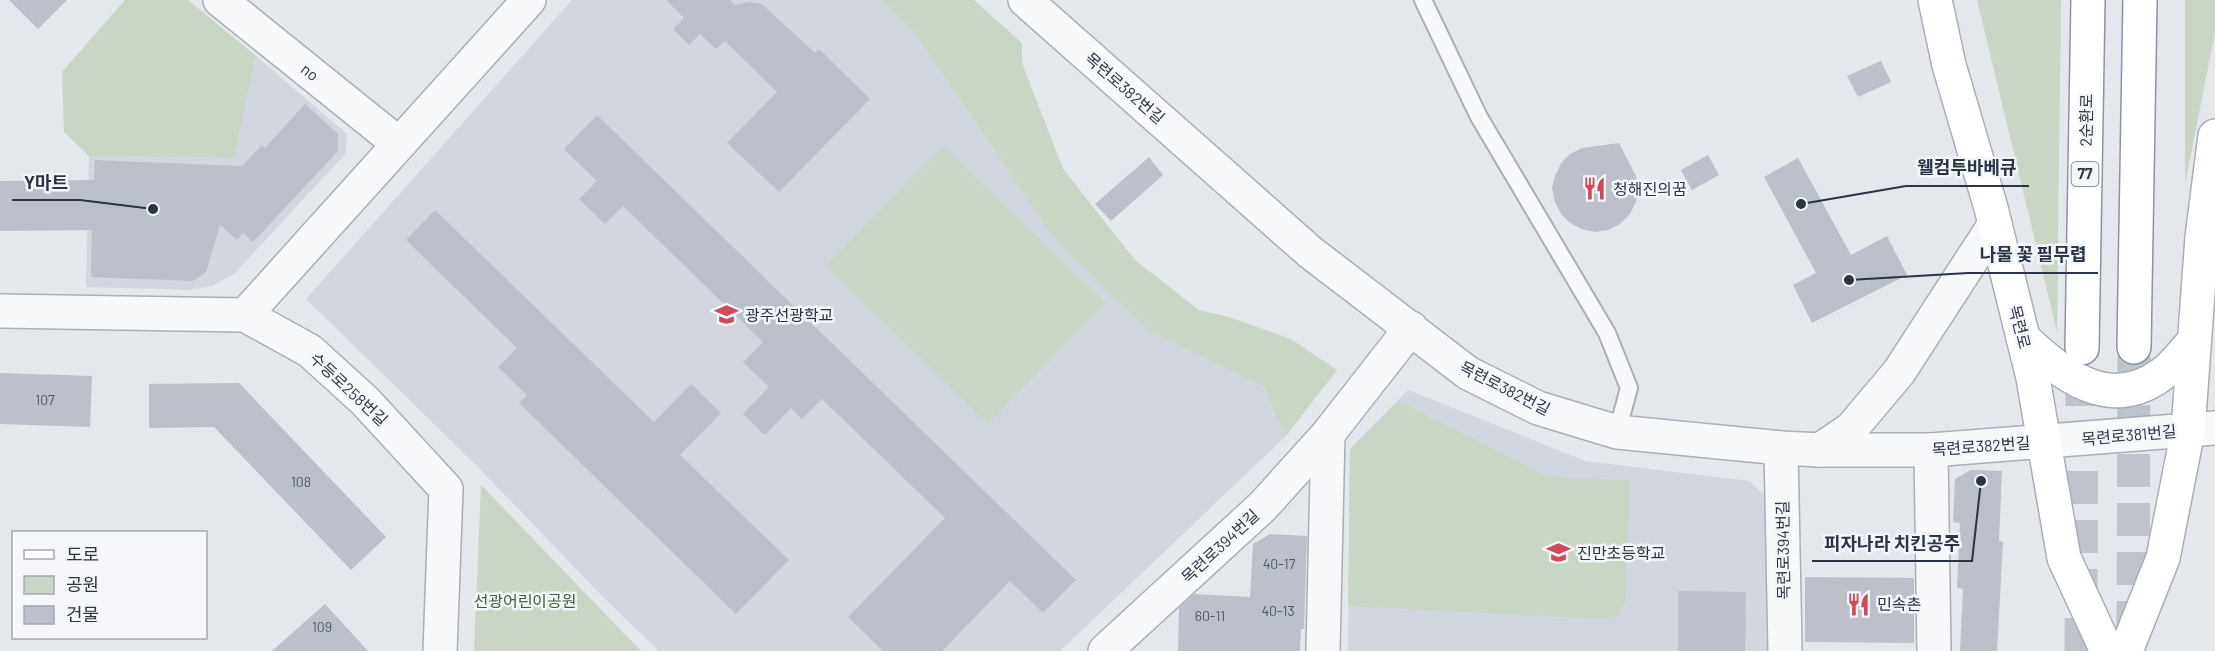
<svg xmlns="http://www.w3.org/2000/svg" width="2215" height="651" font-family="Barlow,'Noto Sans KR',sans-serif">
	<rect width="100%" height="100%" fill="#e4e7ec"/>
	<g fill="#d2d6de">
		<path d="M 572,0 L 882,0 L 917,35 L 1149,331 L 1263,387 L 1286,436 L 1060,651 L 659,651 L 602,596 L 478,467 L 306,299 Z"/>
		<path d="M 256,56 L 347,134 L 346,153 L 235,273 L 212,286 L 189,290 L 86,287 L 89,156 L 234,158 Z"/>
		<path d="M 1408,390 L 1585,461 L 1749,481 L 1769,499 L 1771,651 L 1348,651 L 1350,449 Z"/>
	</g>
	<g fill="#c9d6c5">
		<path d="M 125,0 L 188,0 L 256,56 L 234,158 L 89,156 L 64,132 L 62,72 Z"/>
		<path d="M 882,0 L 974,0 L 1022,43 L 1022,63 L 1063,169 L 1135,260 L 1199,310 L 1229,317 L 1291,339 L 1337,370 L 1286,436 L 1263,387 L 1149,331 L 1054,238 L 917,35 Z"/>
		<path d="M 1977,0 L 2061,0 L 2057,332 Z"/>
		<path d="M 2185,0 L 2215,0 L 2215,32 L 2185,185 Z"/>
		<path d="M 943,146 L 1106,303 L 988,424 L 826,266 Z"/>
		<path d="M 1399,401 L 1542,474 L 1566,478 L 1630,480 L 1625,603 L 1617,616 L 1603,619 L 1348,606 L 1350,449 Z"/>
		<path d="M 481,485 L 641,651 L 474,651 Z"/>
	</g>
	<g fill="#bbc0ca">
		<path d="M 9,0 L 67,0 L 38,29 Z"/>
		<path d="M 666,0 L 730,0 L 735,5 L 749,2 L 762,4 L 815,53 L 819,49 L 870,99 L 779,192 L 727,143 L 777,92 L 725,41 L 716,49 L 700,34 L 689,45 L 673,29 L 684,18 Z"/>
		<path d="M 1881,61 L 1891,82 L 1858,97 L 1847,76 Z"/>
		<path d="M 305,104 L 338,134 L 338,151 L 253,242 L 243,233 L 237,240 L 220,225 L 206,272 L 193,281 L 91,277 L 92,230 L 0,231 L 0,181 L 94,180 L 95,160 L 242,166 L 262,145 L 265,148 Z"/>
		<path d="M 597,115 L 1076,580 L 1043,613 L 1010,581 L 942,651 L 883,651 L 848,617 L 945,518 L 822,399 L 802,419 L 791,408 L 765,435 L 743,414 L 769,387 L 743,362 L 763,342 L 623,206 L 605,224 L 579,199 L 597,181 L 564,149 Z"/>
		<path d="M 1619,143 L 1636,176 L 1638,189 L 1636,202 L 1630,214 L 1620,224 L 1608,230 L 1595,232 L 1582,229 L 1570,223 L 1561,214 L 1555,202 L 1552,188 L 1555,176 L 1561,163 L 1570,154 L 1582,148 Z"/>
		<path d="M 1708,155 L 1719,175 L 1692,190 L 1681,170 Z"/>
		<path d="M 1149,157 L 1163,175 L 1111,221 L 1095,204 Z"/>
		<path d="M 1798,158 L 1851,255 L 1887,236 L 1907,275 L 1812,323 L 1793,285 L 1816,273 L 1764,177 Z"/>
		<path d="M 435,210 L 654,422 L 691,384 L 721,413 L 680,455 L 789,560 L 736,614 L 519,403 L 527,395 L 498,367 L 517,348 L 406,240 Z"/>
		<path d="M 0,373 L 92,376 L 90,427 L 0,424 Z"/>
		<path d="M 239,383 L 386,537 L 351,570 L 214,427 L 149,428 L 149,384 Z"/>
		<path d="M 1971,470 L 2002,471 L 1999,541 L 2003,542 L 1997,651 L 1960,651 L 1963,589 L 1957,588 L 1960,523 L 1953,522 L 1955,479 Z"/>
		<path d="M 1270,534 L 1307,536 L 1304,629 L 1301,629 L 1300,651 L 1178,651 L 1179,608 L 1194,594 L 1250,597 L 1253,544 Z"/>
		<path d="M 1805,577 L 1914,578 L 1914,643 L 1805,642 Z"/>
		<path d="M 1678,591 L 1746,592 L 1745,651 L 1678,651 Z"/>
		<path d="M 325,604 L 368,651 L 272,651 Z"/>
	</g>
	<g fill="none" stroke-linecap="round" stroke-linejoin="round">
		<g stroke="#bfc3cb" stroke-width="33" stroke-dasharray="33 16" stroke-linecap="butt">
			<path d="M 2133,634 L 2134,347"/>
			<path d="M 2081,651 L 2082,356"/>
		</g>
		<defs>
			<path id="service" d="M 1423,0 L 1479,117 L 1607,333 L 1629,388 L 1617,432"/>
			<g id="minor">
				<path d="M 220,0 L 399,144"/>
				<path d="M 1025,0 L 1310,252 L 1468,373 L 1538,408 L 1617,432 L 1781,448 L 1820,450 L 1931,450 L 2215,428"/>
				<path d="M 0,311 L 245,315 L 310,351 L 365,401 L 446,489 L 440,651"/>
				<path d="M 245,315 L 529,0"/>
				<path d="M 1781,448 L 1785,651"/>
				<path d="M 1820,450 L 1851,429 L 1899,372 L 1995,224"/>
				<path d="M 1931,450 L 1934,651"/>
				<path d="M 1105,651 L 1263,506 L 1328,434"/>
				<path d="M 1323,651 L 1328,434 L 1411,328"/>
			</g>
			<g id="secondary">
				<path d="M 1935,0 L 1949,65 L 1991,208 L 2033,378 L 2064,558 L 2107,651"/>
				<path d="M 2023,338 C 2061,374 2108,413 2161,375 C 2173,367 2183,353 2193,342"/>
				<path d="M 2126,651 L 2163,558 L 2188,430 L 2202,237 L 2215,136"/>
			</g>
			<g id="trunk">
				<path d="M 2134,347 L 2140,0"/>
				<path d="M 2082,348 L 2088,0"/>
			</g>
		</defs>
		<use href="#service" stroke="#a9aeb7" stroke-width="20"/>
		<use href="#minor" stroke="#a9aeb7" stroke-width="36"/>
		<use href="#secondary" stroke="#a9aeb7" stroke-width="36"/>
		<use href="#trunk" stroke="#8b94a3" stroke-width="36"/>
		<use href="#service" stroke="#f7f8fa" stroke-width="16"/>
		<use href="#minor" stroke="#f7f8fa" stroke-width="33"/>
		<use href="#secondary" stroke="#fff" stroke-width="33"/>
		<use href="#trunk" stroke="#fff" stroke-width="33"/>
	</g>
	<defs>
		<symbol id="restaurant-bare" viewBox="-9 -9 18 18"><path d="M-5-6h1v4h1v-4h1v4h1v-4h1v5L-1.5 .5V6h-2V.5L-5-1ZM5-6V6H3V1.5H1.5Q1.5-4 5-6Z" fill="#d1495b" stroke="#f4f6f9" stroke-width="2.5" paint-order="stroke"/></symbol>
		<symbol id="school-bare" viewBox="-9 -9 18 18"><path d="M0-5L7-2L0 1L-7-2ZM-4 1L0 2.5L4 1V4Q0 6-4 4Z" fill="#d1495b" stroke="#f4f6f9" stroke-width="2.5" paint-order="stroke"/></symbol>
	</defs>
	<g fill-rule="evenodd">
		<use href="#restaurant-bare" x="1578" y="172" width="33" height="33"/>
		<use href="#school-bare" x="710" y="298" width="33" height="33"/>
		<use href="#school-bare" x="1542" y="536" width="33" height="33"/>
		<use href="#restaurant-bare" x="1842" y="588" width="33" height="33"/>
	</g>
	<g text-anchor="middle" stroke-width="5" stroke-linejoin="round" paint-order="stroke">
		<g font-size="14" fill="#4f5766">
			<text x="45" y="405">107</text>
			<text x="301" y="487">108</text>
			<text x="1279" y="569">40-17</text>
			<text x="1278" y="616">40-13</text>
			<text x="1210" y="621">60-11</text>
			<text x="322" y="632">109</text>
		</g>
		<rect fill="#f4f6f9" stroke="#676e7b" stroke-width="1.5" x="2071.5" y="162" width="27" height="24" rx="4.5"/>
		<g font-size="15" font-weight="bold" fill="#2b3445">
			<text x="2085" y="179">77</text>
		</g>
		<g font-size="16" fill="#2b3445" stroke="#f4f6f9">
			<text transform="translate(310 72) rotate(39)" y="6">no</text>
			<text transform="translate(1125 88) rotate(41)" y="6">목련로382번길</text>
			<text transform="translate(2086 120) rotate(-89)" y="6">2순환로</text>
			<text transform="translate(2020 327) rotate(76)" y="6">목련로</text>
			<text transform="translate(1505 388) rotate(27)" y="6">목련로382번길</text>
			<text transform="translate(349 389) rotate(43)" y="6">수등로258번길</text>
			<text transform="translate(2129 435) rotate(-5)" y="6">목련로381번길</text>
			<text transform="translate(1981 446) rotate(-4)" y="6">목련로382번길</text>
			<text transform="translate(1220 546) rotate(-43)" y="6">목련로394번길</text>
			<text transform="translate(1783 550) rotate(-91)" y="6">목련로394번길</text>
		</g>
		<g font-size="16" fill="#2b3445" stroke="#f4f6f9" text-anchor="start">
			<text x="1613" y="195">청해진의꿈</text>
			<text x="745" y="321">광주선광학교</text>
			<text x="1577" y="559">진만초등학교</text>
			<text x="1877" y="610">민속촌</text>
		</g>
		<g font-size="16" fill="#3f6138" stroke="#f4f6f9">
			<text x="525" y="607">선광어린이공원</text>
		</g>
	</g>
	<path fill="none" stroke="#2b3445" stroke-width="2" d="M1801 204L1906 186H2029M153 209L80 200H12M1849 280L1968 273H2098M1981 481L1972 561H1812"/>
	<g fill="#2b3445" stroke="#f4f6f9" stroke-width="2">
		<circle cx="1801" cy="204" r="6"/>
		<circle cx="153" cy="209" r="6"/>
		<circle cx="1849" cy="280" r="6"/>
		<circle cx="1981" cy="481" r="6"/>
	</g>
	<g font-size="18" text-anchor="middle" font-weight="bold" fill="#2b3445" stroke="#f4f6f9" stroke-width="5" stroke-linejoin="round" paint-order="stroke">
		<text x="1967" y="174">웰컴투바베큐</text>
		<text x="46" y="189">Y마트</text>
		<text x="2033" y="261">나물 꽃 필무렵</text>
		<text x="1892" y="550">피자나라 치킨공주</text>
	</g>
	<rect x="12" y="531" width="195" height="108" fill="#f4f6f9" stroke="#a4a8b1" stroke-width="1.5"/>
	<rect x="24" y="550" width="30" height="9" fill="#ffffff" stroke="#a4a8b1" stroke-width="1.5"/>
	<text x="66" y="561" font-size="18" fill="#2b3445">도로</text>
	<rect x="24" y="576" width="30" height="18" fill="#c9d6c5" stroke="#a4a8b1" stroke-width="1.5"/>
	<text x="66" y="591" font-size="18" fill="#2b3445">공원</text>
	<rect x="24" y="606" width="30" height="18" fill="#bbc0ca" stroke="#a4a8b1" stroke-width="1.5"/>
	<text x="66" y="621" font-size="18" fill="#2b3445">건물</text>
</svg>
